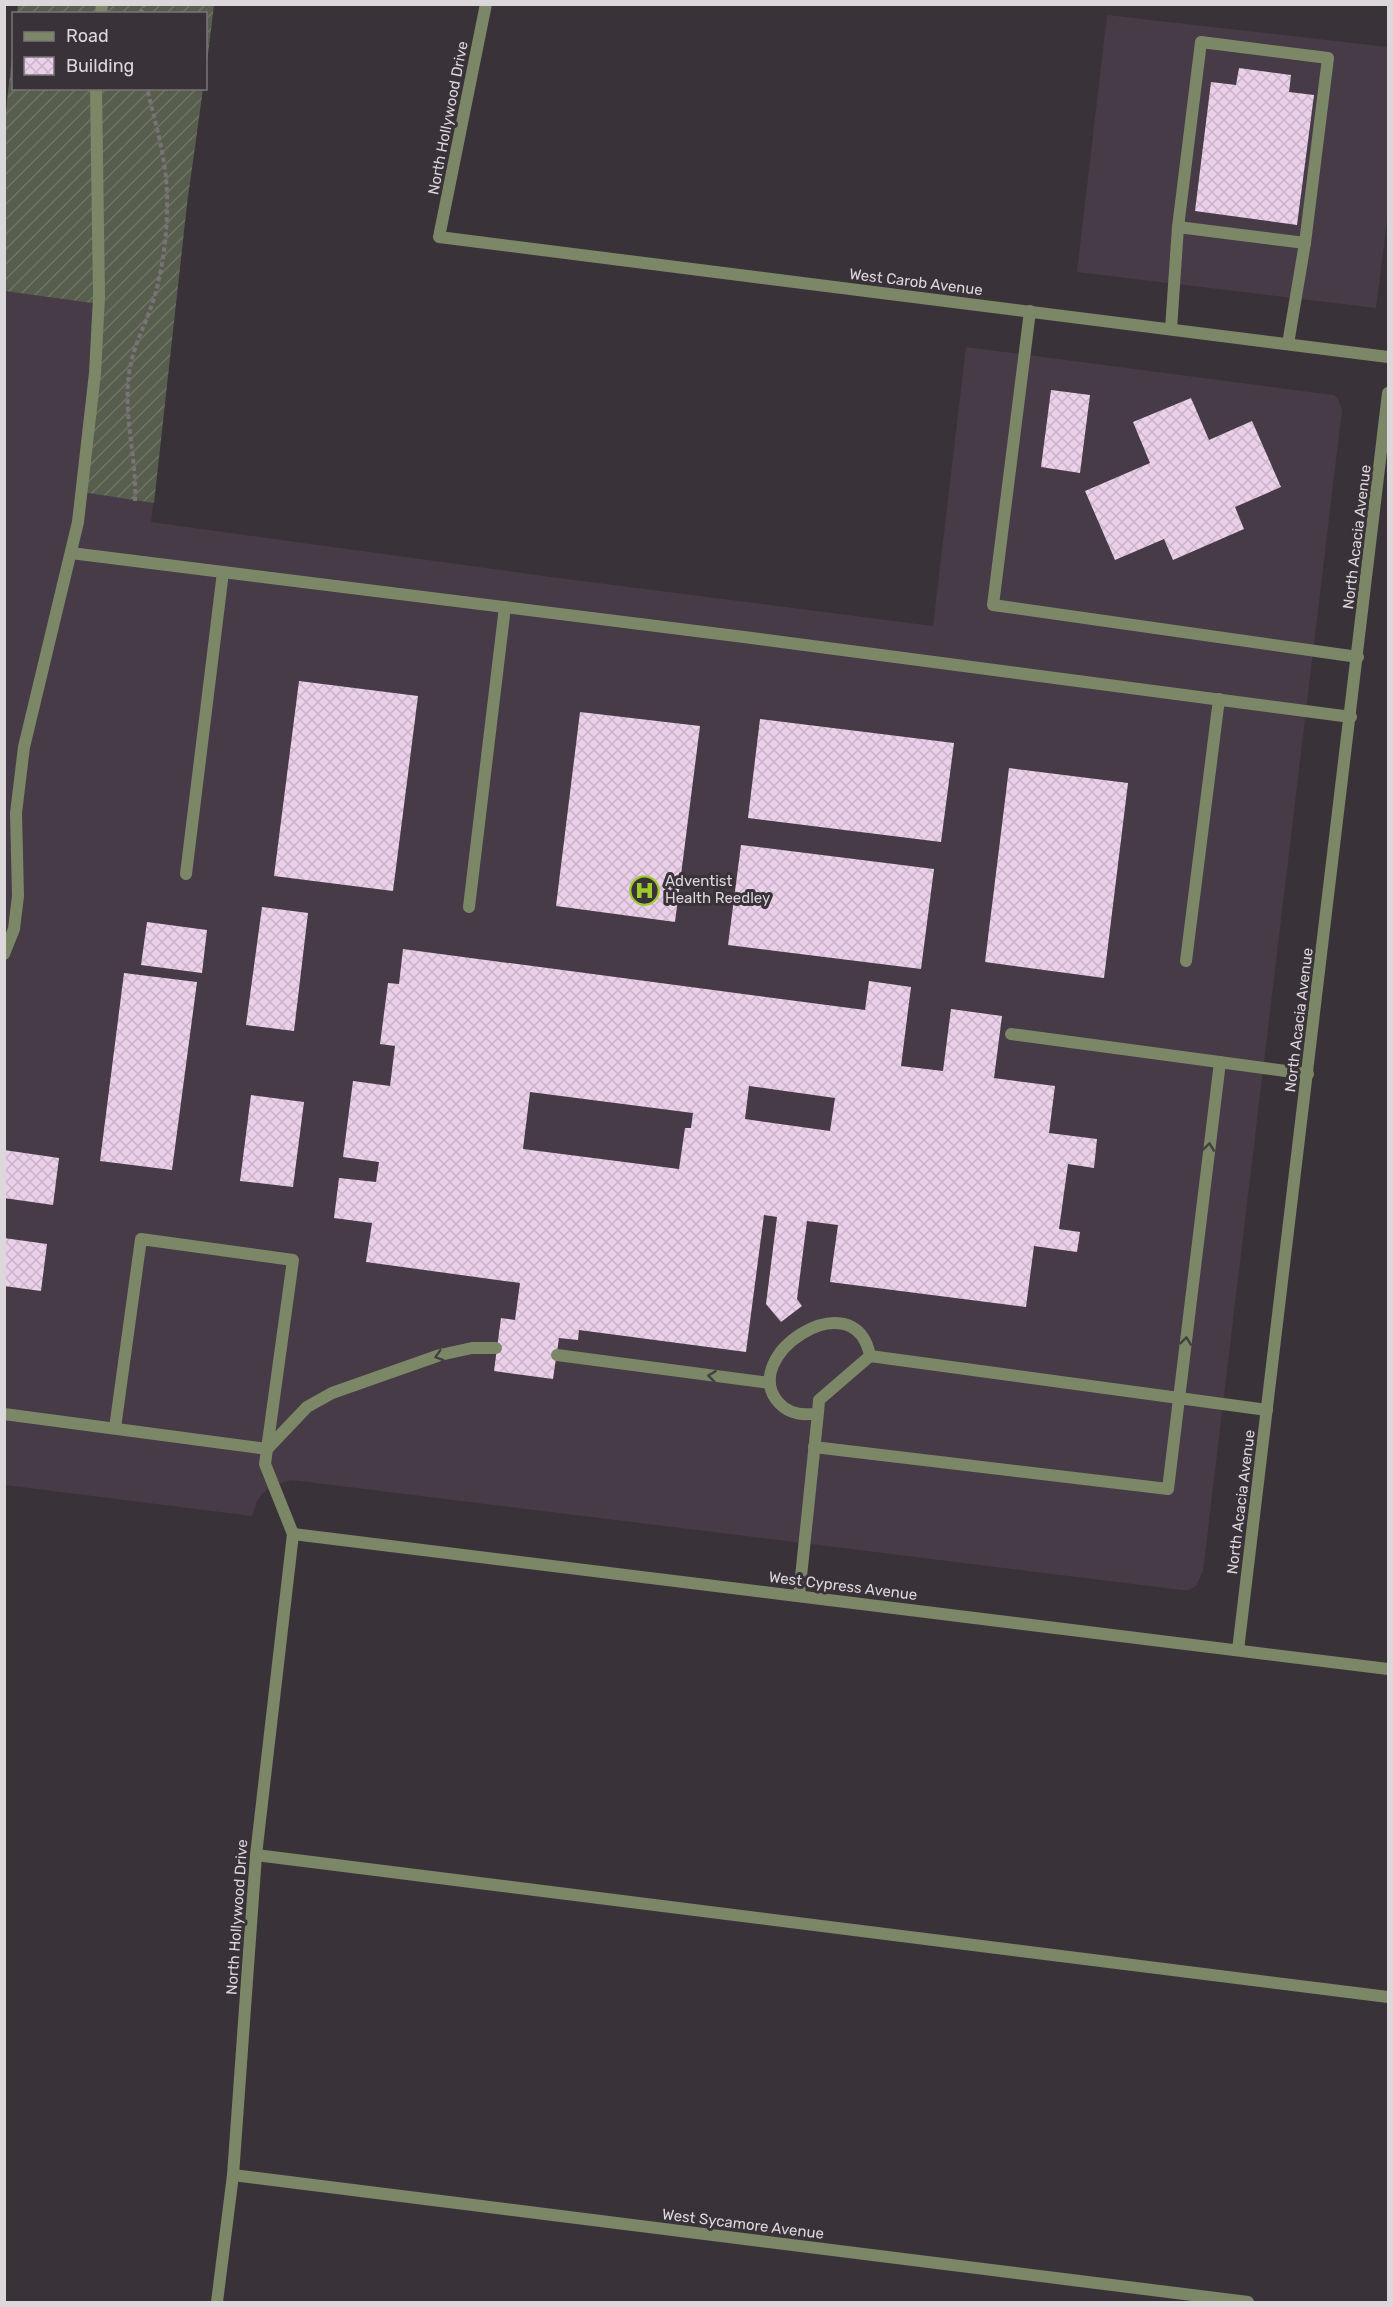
<svg xmlns="http://www.w3.org/2000/svg" width="1393" height="2307" font-family="Rubik,sans-serif">
	<defs>
		<pattern id="garden-furrows" width="10" height="10" patternUnits="userSpaceOnUse" patternTransform="scale(1.5)"><rect width="10" height="10" fill="#585e4d"/><path d="M-1 1l2-2M0 10L10 0M9 11l2-2" fill="none" stroke="#6f7466"/></pattern>
		<pattern id="building-cross-hatch" width="8" height="8" patternUnits="userSpaceOnUse" patternTransform="scale(1.5)"><rect width="8" height="8" fill="#ebd0ea"/><path d="M0 0l8 8M0 8l8-8" fill="none" stroke="#c9b3c8"/></pattern>
	</defs>
	<rect width="100%" height="100%" fill="#393339"/>
	<g fill="#463b46">
		<path d="M 1107,15 L 1388,47 L 1388,213 L 1376,308 L 1077,272 Z"/>
		<path d="M 5,179 L 187,204 L 151,522 L 551,577 L 933,626 L 966,347 L 1325,394 L 1334,395 L 1338,399 L 1342,410 L 1203,1571 L 1196,1586 L 1189,1590 L 1182,1590 L 292,1480 L 273,1485 L 262,1494 L 257,1501 L 252,1516 L 5,1485 Z"/>
	</g>
	<g fill="url(#garden-furrows)">
		<path d="M 18,4 L 214,5 L 206,71 L 206,14 L 17,14 Z"/>
		<path d="M 13,48 L 14,88 L 203,89 L 187,204 L 154,503 L 82,492 L 99,304 L 5,291 L 4,128 Z"/>
	</g>
	<g fill="url(#building-cross-hatch)" fill-rule="evenodd">
		<path d="M 1239,68 L 1291,75 L 1289,92 L 1314,95 L 1297,225 L 1195,211 L 1211,82 L 1236,85 Z"/>
		<path d="M 1051,390 L 1090,395 L 1080,473 L 1041,467 Z"/>
		<path d="M 1191,398 L 1209,440 L 1252,421 L 1281,487 L 1235,507 L 1244,529 L 1173,560 L 1164,539 L 1115,560 L 1085,491 L 1150,463 L 1133,422 Z"/>
		<path d="M 299,681 L 418,696 L 393,891 L 274,876 Z"/>
		<path d="M 580,712 L 700,726 L 675,922 L 556,906 Z"/>
		<path d="M 760,719 L 954,743 L 941,842 L 748,818 Z"/>
		<path d="M 1009,768 L 1128,783 L 1104,978 L 985,962 Z"/>
		<path d="M 741,845 L 934,869 L 921,969 L 728,945 Z"/>
		<path d="M 262,907 L 308,913 L 294,1031 L 246,1025 Z"/>
		<path d="M 147,922 L 207,930 L 202,973 L 141,965 Z"/>
		<path d="M 403,949 L 865,1010 L 869,981 L 911,987 L 901,1066 L 943,1071 L 951,1009 L 1002,1016 L 994,1078 L 1055,1086 L 1049,1133 L 1097,1139 L 1094,1168 L 1068,1164 L 1059,1229 L 1080,1232 L 1077,1252 L 1034,1246 L 1026,1307 L 830,1282 L 838,1225 L 807,1221 L 797,1299 L 802,1306 L 781,1322 L 766,1304 L 777,1217 L 764,1215 L 746,1352 L 579,1330 L 578,1340 L 559,1338 L 553,1379 L 494,1371 L 501,1318 L 515,1320 L 520,1283 L 366,1262 L 372,1223 L 334,1218 L 339,1178 L 376,1182 L 379,1162 L 343,1157 L 353,1081 L 390,1086 L 395,1046 L 380,1044 L 388,983 L 399,984 ZM 749,1086 L 835,1098 L 830,1131 L 745,1119 ZM 530,1092 L 693,1113 L 691,1128 L 685,1128 L 679,1169 L 523,1149 Z"/>
		<path d="M 124,973 L 197,982 L 172,1170 L 100,1161 Z"/>
		<path d="M 251,1095 L 304,1102 L 293,1187 L 240,1181 Z"/>
		<path d="M 4,1150 L 59,1158 L 53,1205 L 4,1198 Z"/>
		<path d="M 4,1238 L 47,1244 L 41,1291 L 4,1286 Z"/>
	</g>
	<g fill="none" stroke-linecap="round" stroke-linejoin="round">
		<g stroke="#797379" stroke-width="4" stroke-dasharray="4.5 3" stroke-linecap="butt">
			<path d="M 141,14 L 144,4"/>
			<path d="M 135,501 C 137,458 123,416 129,374 C 133,342 152,314 158,283 C 166,250 169,211 166,178 C 163,148 154,118 147,88"/>
		</g>
		<g stroke="#7c8768" stroke-width="12">
			<path d="M 101,14 L 102,4"/>
			<path d="M 1178,227 L 1201,42 L 1328,58 L 1305,243 L 1288,344"/>
			<path d="M 1030,311 L 993,605 L 1358,657"/>
			<path d="M 1171,329 L 1178,227 L 1305,243"/>
			<path d="M 71,553 L 744,637 L 1351,717"/>
			<path d="M 186,874 L 223,572"/>
			<path d="M 469,907 L 505,607"/>
			<path d="M 4,954 L 14,929 L 18,896 L 16,813 L 24,747 L 78,522 L 95,373 L 99,297 L 96,88"/>
			<path d="M 1186,961 L 1219,699"/>
			<path d="M 1011,1034 L 1308,1074"/>
			<path d="M 557,1355 L 770,1383"/>
			<path d="M 870,1356 L 1267,1410"/>
			<path d="M 4,1414 L 267,1449 L 265,1464 L 293,1534"/>
			<path d="M 115,1428 L 141,1239 L 293,1260 L 267,1449"/>
			<path d="M 814,1447 L 1168,1489 L 1220,1062"/>
			<path d="M 268,1448 L 307,1407 L 332,1393 L 440,1355 L 472,1348 L 496,1348"/>
			<path d="M 799,1596 L 818,1413 L 819,1400 L 870,1356 C 855,1278 736,1357 779,1403 C 789,1414 804,1416 818,1413"/>
			<path d="M 256,1855 L 1388,1997"/>
		</g>
		<g stroke="#7c8768" stroke-width="12">
			<path d="M 486,4 L 439,237 L 1388,357"/>
			<path d="M 1238,1650 L 1388,393"/>
			<path d="M 233,2175 L 1248,2302"/>
			<path d="M 217,2302 L 233,2175 L 256,1855 L 293,1534 L 1388,1669"/>
		</g>
	</g>
	<defs><path id="oneway-chevron" d="M-2-3.5L2.5 0L-2 3.5" fill="none" stroke-width="1.6" stroke-linecap="round" stroke-linejoin="round" transform="scale(1.5)"/></defs>
	<g stroke="#434040">
		<use href="#oneway-chevron" transform="translate(1209 1147) rotate(-83)"/>
		<use href="#oneway-chevron" transform="translate(1186 1341) rotate(-83)"/>
		<use href="#oneway-chevron" transform="translate(439 1356) rotate(163)"/>
		<use href="#oneway-chevron" transform="translate(712 1376) rotate(-173)"/>
	</g>
	<defs>
		<symbol id="hospital-ring" viewBox="-11 -11 22 22"><circle r="9.5" fill="#393339" stroke="#9fca2d" stroke-width="1.5"/><path d="M-5-5h3v3.5h4V-5h3V5h-3V1.5h-4V5h-3Z" fill="#9fca2d"/></symbol>
	</defs>
	<g fill-rule="evenodd">
		<use href="#hospital-ring" x="628" y="874" width="33" height="33"/>
	</g>
	<g text-anchor="middle" stroke-width="6" stroke-linejoin="round" paint-order="stroke">
		<g font-size="15" fill="#dbd7db" stroke="#393339">
			<text transform="translate(448 118) rotate(-79)" y="5">North Hollywood Drive</text>
			<text transform="translate(916 282) rotate(7)" y="5">West Carob Avenue</text>
			<text transform="translate(1357 537) rotate(-83)" y="5">North Acacia Avenue</text>
			<text transform="translate(1299 1020) rotate(-83)" y="5">North Acacia Avenue</text>
			<text transform="translate(1241 1502) rotate(-83)" y="5">North Acacia Avenue</text>
			<text transform="translate(843 1586) rotate(7)" y="5">West Cypress Avenue</text>
			<text transform="translate(237 1917) rotate(-86)" y="5">North Hollywood Drive</text>
			<text transform="translate(743 2224) rotate(7)" y="5">West Sycamore Avenue</text>
		</g>
		<g font-size="15" fill="#dbd7db" stroke="#393339" text-anchor="start">
			<text x="665" y="886">Adventist<tspan x="665" dy="17">Health Reedley</tspan></text>
		</g>
	</g>
	<rect width="1393" height="2307" fill="none" stroke="#dbd7db" stroke-width="12"/>
	<rect x="12" y="12" width="195" height="78" fill="#393339" stroke="#7a757a" stroke-width="1.5"/>
	<rect x="24" y="32" width="30" height="9" fill="#7c8768" stroke="#7a757a" stroke-width="1.5"/>
	<text x="66" y="42" font-size="18" fill="#dbd7db">Road</text>
	<rect x="24" y="57" width="30" height="18" fill="url(#building-cross-hatch)" stroke="#7a757a" stroke-width="1.5"/>
	<text x="66" y="72" font-size="18" fill="#dbd7db">Building</text>
</svg>
